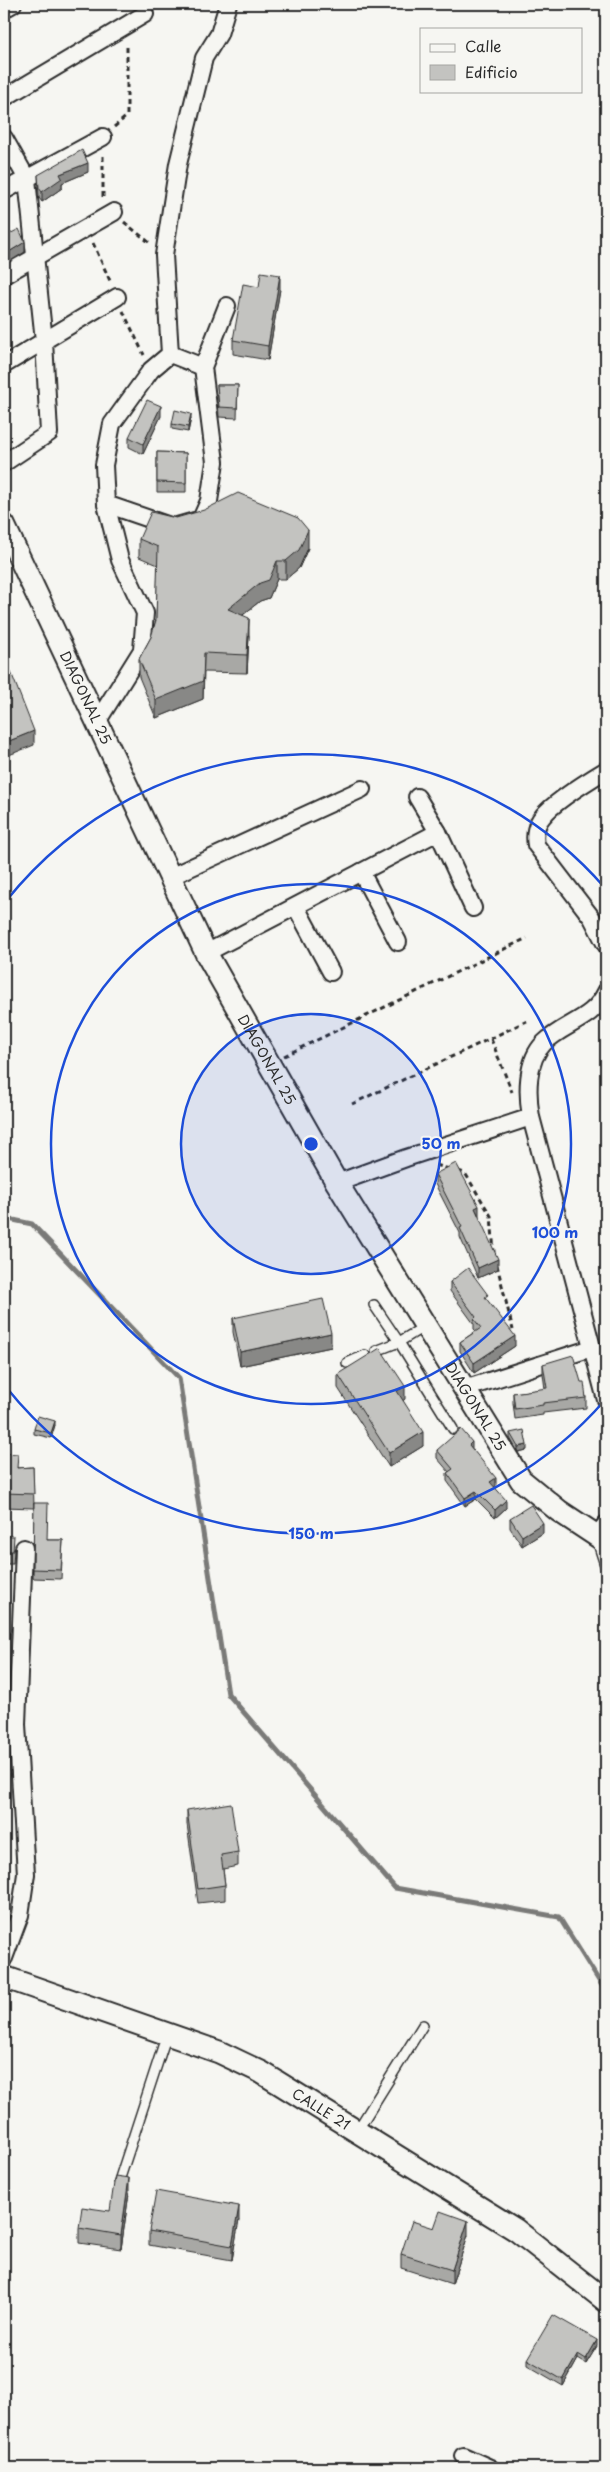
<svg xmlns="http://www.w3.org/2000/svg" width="610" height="2472" font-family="'Playpen Sans',sans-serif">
	<rect width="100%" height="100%" fill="#f6f6f2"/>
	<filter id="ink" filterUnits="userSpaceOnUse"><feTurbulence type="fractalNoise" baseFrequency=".02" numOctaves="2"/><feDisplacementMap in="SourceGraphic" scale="10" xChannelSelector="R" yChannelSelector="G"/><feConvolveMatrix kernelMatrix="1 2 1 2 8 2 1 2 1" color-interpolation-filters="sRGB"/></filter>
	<g filter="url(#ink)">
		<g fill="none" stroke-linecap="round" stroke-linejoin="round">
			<path stroke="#7a7a78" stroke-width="5" d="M 4,1218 L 32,1224 L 179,1378 L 228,1694 L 395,1888 L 559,1917 L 606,1992"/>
			<defs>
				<g id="service">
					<path d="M 374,1305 L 399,1342 L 425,1326"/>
					<path d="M 376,1351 L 399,1342 L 453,1429"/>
					<path d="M 347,1363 L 365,1355"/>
					<path d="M 597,1540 L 606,1568"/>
					<path d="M 357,2131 L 423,2025"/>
					<path d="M 119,2181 L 167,2034"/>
				</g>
				<g id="minor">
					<path d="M 4,9 L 13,4"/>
					<path d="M 4,98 L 145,14"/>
					<path d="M 4,138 L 27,179 L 44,341 L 49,433 L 4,463"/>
					<path d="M 4,191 L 103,137"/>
					<path d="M 4,275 L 114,212"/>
					<path d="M 170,354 L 203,367"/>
					<path d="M 4,365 L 117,297"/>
					<path d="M 106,504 L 173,527 L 201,519 L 209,501 L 215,462 L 203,367 L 227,306"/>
					<path d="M 97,722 L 142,650 L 145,613 L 120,560 L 106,504 L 104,465 L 112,424 L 151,370 L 170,354 L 164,255 L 178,164 L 204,58 L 219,34 L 228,4"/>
					<path d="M 606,770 C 591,779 554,802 543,816 C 536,824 534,835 536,845 L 592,918 L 606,945"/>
					<path d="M 417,797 L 438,832"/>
					<path d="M 361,872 L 398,942"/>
					<path d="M 170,877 L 362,789"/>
					<path d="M 296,907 L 331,972"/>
					<path d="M 206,953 L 438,832 L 473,908"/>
					<path d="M 606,992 C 593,1020 564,1023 544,1043 C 526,1061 527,1094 531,1117 L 606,1400"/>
					<path d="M 337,1183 L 406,1158 L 531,1117"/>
					<path d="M 464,1389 L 592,1348"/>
					<path d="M 596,1536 L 606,1524"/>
					<path d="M 4,1958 L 20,1915 L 26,1874 L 17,1724 L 24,1548"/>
					<path d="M 463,2456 L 490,2468"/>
				</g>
				<g id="tertiary">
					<path id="s1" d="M 4,525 L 206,953 L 337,1183 L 521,1480 L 559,1511 L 606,1542"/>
					<path id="s2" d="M 4,1977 L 219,2052 L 261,2072 L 516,2230 L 606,2301"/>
				</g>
			</defs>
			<use href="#service" stroke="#2b2b2b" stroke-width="12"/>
			<use href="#minor" stroke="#2b2b2b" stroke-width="20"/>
			<use href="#tertiary" stroke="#2b2b2b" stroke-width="25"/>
			<g stroke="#2b2b2b" stroke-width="3" stroke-dasharray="5 4" stroke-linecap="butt">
				<path d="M 114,127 L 127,116 L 127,44"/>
				<path d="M 103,156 L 103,199"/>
				<path d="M 124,222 L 150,243"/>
				<path d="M 93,243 L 111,283"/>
				<path d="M 123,311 L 144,355"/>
				<path d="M 491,1039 L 512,1092"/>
				<path d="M 284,1056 L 527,938"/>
				<path d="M 352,1104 L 527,1021"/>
				<path d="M 436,1165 L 449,1169"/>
				<path d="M 458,1171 L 465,1173 L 491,1216 L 494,1252"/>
				<path d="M 497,1265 L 513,1330"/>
			</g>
			<use href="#service" stroke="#f6f6f2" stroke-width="9"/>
			<use href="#minor" stroke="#f6f6f2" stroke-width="16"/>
			<use href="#tertiary" stroke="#f6f6f2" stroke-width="21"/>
		</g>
		<g fill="#a8a8a5" stroke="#2b2b2b">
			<path d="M 88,172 L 62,183 L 62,188 L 42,202 L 39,198 L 38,175 Z"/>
			<path d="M 259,287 L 280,289 L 268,360 L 233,354 L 233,340 Z"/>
			<path d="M 217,385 L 238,385 L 237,418 L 219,417 Z"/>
			<path d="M 161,416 L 143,454 L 129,447 L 129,437 Z"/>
			<path d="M 191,418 L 188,432 L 172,429 L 172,424 Z"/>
			<path d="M 157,452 L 186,453 L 186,492 L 157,492 Z"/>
			<path d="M 176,518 L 308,548 L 299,568 L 286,579 L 277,579 L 269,598 L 260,601 L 243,615 L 249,636 L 247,673 L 204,672 L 203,699 L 156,718 L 139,677 L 139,659 L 151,637 L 156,620 L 158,565 L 139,557 L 139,539 Z"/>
			<path d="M 435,1174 L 498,1269 L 478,1278 L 460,1237 L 460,1233 L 435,1184 Z"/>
			<path d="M 450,1282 L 488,1301 L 515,1346 L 474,1373 L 460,1351 L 460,1342 L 476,1331 L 474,1329 L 474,1324 L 450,1291 Z"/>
			<path d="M 233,1318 L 331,1347 L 240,1366 L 233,1332 Z"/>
			<path d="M 543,1364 L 581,1382 L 586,1398 L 586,1408 L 543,1413 L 543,1415 L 515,1419 L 513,1403 L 513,1393 L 545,1389 L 543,1374 Z"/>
			<path d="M 338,1374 L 405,1399 L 403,1401 L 423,1446 L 389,1467 L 338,1388 Z"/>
			<path d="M 55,1425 L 51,1438 L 34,1434 L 34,1429 Z"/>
			<path d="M 510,1433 L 527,1450 L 518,1452 L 510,1438 Z"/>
			<path d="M 472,1449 L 496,1486 L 495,1487 L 506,1508 L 495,1518 L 476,1499 L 465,1506 L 447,1481 L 447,1473 L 449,1472 L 437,1458 L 437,1450 Z"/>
			<path d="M 4,1453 L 18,1468 L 33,1467 L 34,1508 L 4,1507 Z"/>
			<path d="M 34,1503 L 47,1540 L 63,1540 L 61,1579 L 33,1578 Z"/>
			<path d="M 510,1518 L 543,1533 L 522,1546 L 510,1528 Z"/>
			<path d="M 4,1536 L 14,1550 L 13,1564 L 4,1564 Z"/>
			<path d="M 187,1810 L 238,1852 L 238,1866 L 223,1869 L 225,1885 L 225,1900 L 198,1903 L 187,1824 Z"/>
			<path d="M 129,2193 L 121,2249 L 79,2243 L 79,2228 L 110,2211 Z"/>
			<path d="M 239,2220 L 232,2260 L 149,2245 L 149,2231 Z"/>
			<path d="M 434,2228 L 468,2235 L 452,2284 L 401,2268 L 401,2254 Z"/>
			<path d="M 597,2346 L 586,2364 L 578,2359 L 563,2386 L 527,2365 L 527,2359 Z"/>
		</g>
		<g fill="#888886" stroke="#2b2b2b">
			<path d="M 88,163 L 88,172 L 62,183 L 62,188 L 42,202 L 42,192 L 60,174 Z"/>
			<path d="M 25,242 L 25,252 L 4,265 L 4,255 Z"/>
			<path d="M 280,275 L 280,289 L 268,360 L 268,346 Z"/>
			<path d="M 161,406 L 161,416 L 143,454 L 143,444 Z"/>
			<path d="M 191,414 L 191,418 L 188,432 L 188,427 Z"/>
			<path d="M 308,530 L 308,548 L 299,568 L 286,579 L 286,561 Z"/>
			<path d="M 277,561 L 277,579 L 269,598 L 260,601 L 228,627 L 228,609 Z"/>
			<path d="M 249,618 L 249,636 L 247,673 L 247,655 Z"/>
			<path d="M 204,653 L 203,699 L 156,718 L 156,700 Z"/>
			<path d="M 34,731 L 34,745 L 4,757 L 4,743 Z"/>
			<path d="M 479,1206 L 479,1216 L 475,1208 Z"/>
			<path d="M 498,1259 L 498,1269 L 478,1278 L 478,1268 Z"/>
			<path d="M 331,1333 L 331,1347 L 240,1366 L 240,1352 Z"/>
			<path d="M 515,1336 L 515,1346 L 474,1373 L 474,1363 Z"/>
			<path d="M 405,1386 L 405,1399 L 397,1405 L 397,1391 Z"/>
			<path d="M 55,1421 L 55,1425 L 51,1438 L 51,1433 Z"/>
			<path d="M 423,1432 L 423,1446 L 389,1467 L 389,1453 Z"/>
			<path d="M 472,1442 L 472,1449 L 469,1445 Z"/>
			<path d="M 527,1445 L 527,1450 L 518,1452 L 518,1447 Z"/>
			<path d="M 496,1478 L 496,1486 L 490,1490 L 490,1482 Z"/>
			<path d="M 476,1491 L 476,1499 L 465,1506 L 465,1498 Z"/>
			<path d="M 506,1500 L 506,1508 L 495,1518 L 495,1510 Z"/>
			<path d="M 543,1523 L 543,1533 L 522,1546 L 522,1536 Z"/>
			<path d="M 129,2178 L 129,2193 L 121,2249 L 121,2235 Z"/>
			<path d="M 239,2206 L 239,2220 L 232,2260 L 232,2246 Z"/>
			<path d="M 468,2221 L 468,2235 L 452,2284 L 452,2270 Z"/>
			<path d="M 597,2340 L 597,2346 L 586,2364 L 586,2359 Z"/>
			<path d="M 578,2354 L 578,2359 L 563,2386 L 563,2380 Z"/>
		</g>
		<g fill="#c3c3c0" stroke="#2b2b2b">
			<path d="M 82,150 L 88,163 L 60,174 L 62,178 L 42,192 L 39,188 L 38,175 Z"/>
			<path d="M 19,229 L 25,242 L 4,255 L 4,237 Z"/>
			<path d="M 261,272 L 280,275 L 268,346 L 233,340 L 243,284 L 259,287 Z"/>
			<path d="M 217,385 L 238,385 L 237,408 L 219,407 Z"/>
			<path d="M 147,400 L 161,406 L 143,444 L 129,437 Z"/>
			<path d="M 175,410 L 191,414 L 188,427 L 172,424 Z"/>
			<path d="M 157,452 L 186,453 L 186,483 L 157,482 Z"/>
			<path d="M 238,493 L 298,518 L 308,530 L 299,550 L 286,561 L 277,561 L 269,580 L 260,583 L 228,609 L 249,618 L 247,655 L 204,653 L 203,681 L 156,700 L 139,659 L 151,637 L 156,620 L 158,547 L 139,539 L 151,512 L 176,518 L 204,510 Z"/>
			<path d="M 7,662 L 34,731 L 4,743 L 4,663 Z"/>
			<path d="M 456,1163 L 479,1206 L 475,1208 L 498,1259 L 478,1268 L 460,1228 L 462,1227 L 435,1174 Z"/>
			<path d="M 468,1268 L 488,1295 L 485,1297 L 515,1336 L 474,1363 L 460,1342 L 481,1328 L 474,1319 L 476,1317 L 450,1282 Z"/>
			<path d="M 323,1299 L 331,1333 L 240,1352 L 233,1318 Z"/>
			<path d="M 380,1348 L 405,1386 L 397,1391 L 423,1432 L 389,1453 L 338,1374 Z"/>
			<path d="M 573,1355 L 581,1382 L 584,1382 L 586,1398 L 543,1403 L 543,1405 L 515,1409 L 513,1393 L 547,1388 L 543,1364 Z"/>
			<path d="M 38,1416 L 55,1421 L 51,1433 L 34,1429 Z"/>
			<path d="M 461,1429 L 472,1442 L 469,1445 L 496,1478 L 490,1482 L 506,1500 L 495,1510 L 476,1491 L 465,1498 L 447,1473 L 453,1469 L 437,1450 Z"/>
			<path d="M 524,1430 L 527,1445 L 518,1447 L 510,1433 Z"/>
			<path d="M 4,1453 L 18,1454 L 17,1468 L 33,1467 L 34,1494 L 4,1493 Z"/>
			<path d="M 34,1503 L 48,1503 L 47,1540 L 63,1540 L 61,1570 L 33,1569 Z"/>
			<path d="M 531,1505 L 543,1523 L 522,1536 L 510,1518 Z"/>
			<path d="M 4,1536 L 14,1536 L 13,1551 L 4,1551 Z"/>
			<path d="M 231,1803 L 238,1852 L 221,1855 L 225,1885 L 198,1889 L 187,1810 Z"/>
			<path d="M 115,2176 L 129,2178 L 121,2235 L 79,2228 L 82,2207 L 110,2211 Z"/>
			<path d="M 156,2191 L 239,2206 L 232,2246 L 149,2231 Z"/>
			<path d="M 440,2211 L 468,2221 L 452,2270 L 401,2254 L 412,2221 L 434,2228 Z"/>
			<path d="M 553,2315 L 597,2340 L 586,2359 L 578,2354 L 563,2380 L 527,2359 Z"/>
		</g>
	</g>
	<circle cx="311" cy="1144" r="130" fill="#1d4ed8" fill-opacity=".12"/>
	<g fill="none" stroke="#1d4ed8" stroke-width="2.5">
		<circle cx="311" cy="1144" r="130"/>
		<circle cx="311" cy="1144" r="260"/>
		<path d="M605 1400A390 390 0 0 1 6 1387M6 901A390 390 0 0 1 605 888"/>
	</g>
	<g text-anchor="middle" stroke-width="4" stroke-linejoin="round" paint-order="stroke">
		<g font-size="14" fill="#2b2b2b" stroke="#f6f6f2">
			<text dy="5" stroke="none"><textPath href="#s1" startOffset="191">DIAGONAL 25</textPath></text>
			<text dy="5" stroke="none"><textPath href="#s1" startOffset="596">DIAGONAL 25</textPath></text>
			<text dy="5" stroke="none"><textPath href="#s1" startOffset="1001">DIAGONAL 25</textPath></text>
			<text dy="5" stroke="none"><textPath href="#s2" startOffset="345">CALLE 21</textPath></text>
		</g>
	</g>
	<circle cx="311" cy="1144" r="8" fill="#1d4ed8" stroke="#f6f6f2" stroke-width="2.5"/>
	<g font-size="15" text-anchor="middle" font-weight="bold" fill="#1d4ed8" stroke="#f6f6f2" stroke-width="4" stroke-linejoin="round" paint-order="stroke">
		<text x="441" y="1149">50 m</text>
		<text x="555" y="1238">100 m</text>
		<text x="311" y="1539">150 m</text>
	</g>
	<rect width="610" height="2472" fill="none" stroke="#f6f6f2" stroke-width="20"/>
	<rect x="10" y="10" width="590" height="2452" fill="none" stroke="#2b2b2b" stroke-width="2" filter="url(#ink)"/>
	<rect x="420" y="28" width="162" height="65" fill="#f6f6f2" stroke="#a5a5a2"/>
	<rect x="430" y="44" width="25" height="8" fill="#f6f6f2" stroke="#a5a5a2"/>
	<text x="465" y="52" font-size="15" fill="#2b2b2b">Calle</text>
	<rect x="430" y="65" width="25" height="15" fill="#c3c3c0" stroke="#a5a5a2"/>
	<text x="465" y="78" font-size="15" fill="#2b2b2b">Edificio</text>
</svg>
